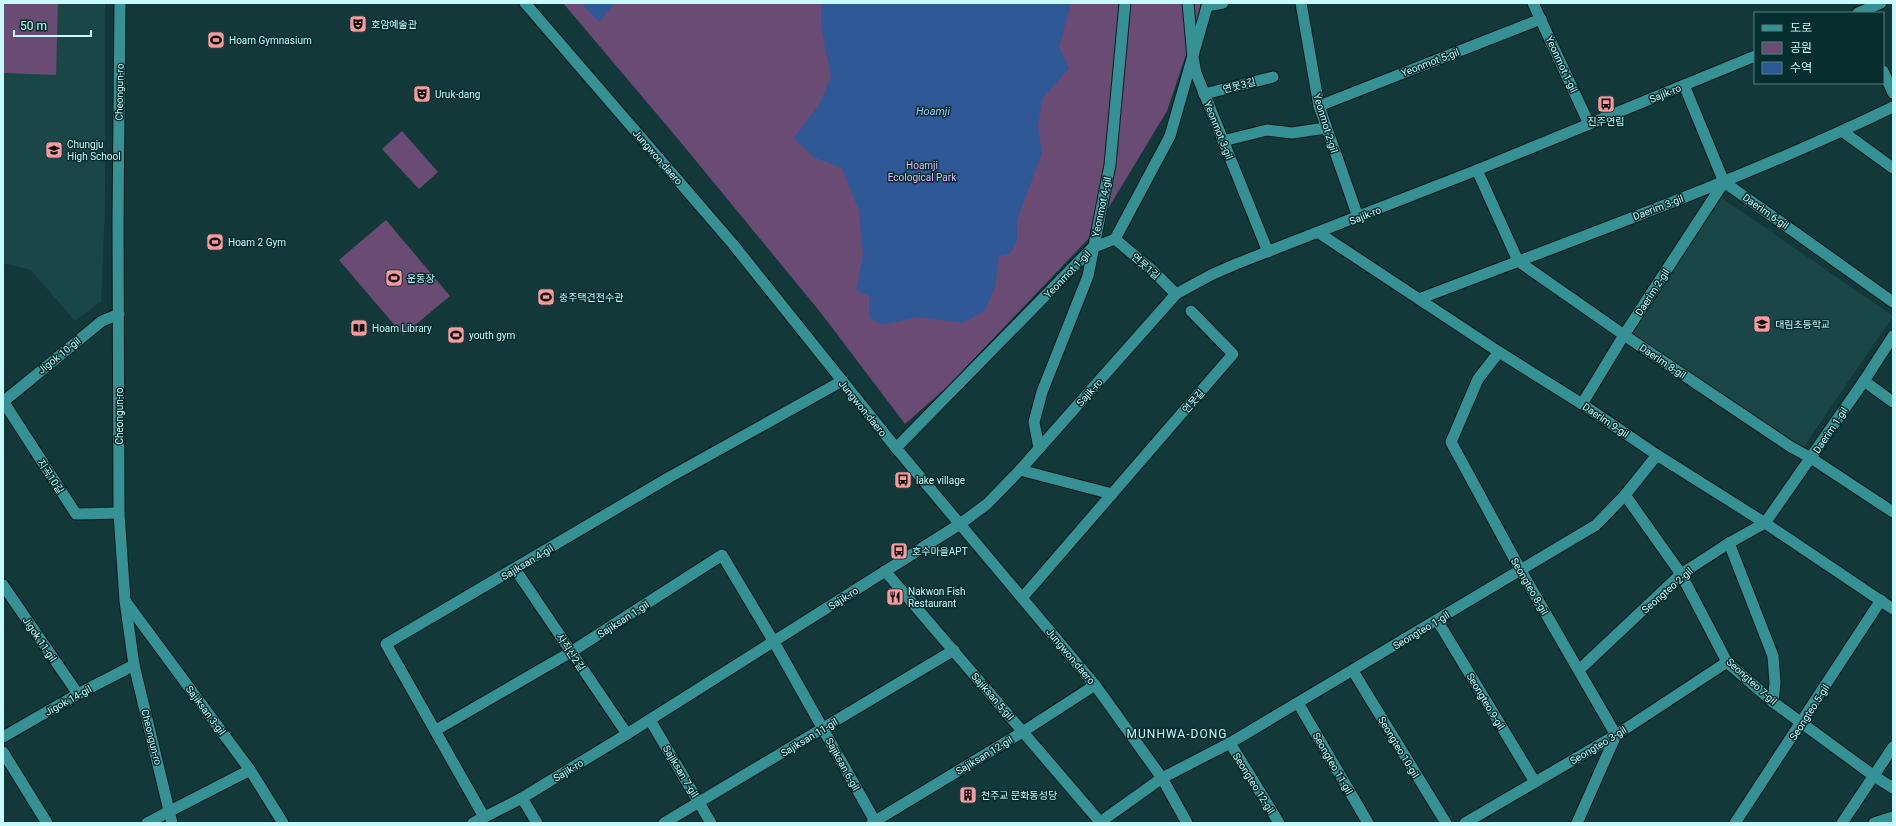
<svg xmlns="http://www.w3.org/2000/svg" width="1896" height="826" font-family="Roboto,'Noto Sans KR',sans-serif">
	<rect width="100%" height="100%" fill="#123839"/>
	<g fill="#1b4648">
		<path d="M 3,3 L 105,3 L 105,209 L 101,301 L 75,321 L 31,270 L 3,263 Z"/>
		<path d="M 1722,198 L 1893,316 L 1803,448 L 1630,332 Z"/>
	</g>
	<g fill="#6a4b73">
		<path d="M 3,3 L 58,3 L 56,75 L 3,73 Z"/>
		<path d="M 563,3 L 1201,3 L 1194,31 L 1167,111 L 1092,235 L 947,387 L 905,424 L 821,313 L 678,139 Z"/>
		<path d="M 402,131 L 438,172 L 419,189 L 382,149 Z"/>
		<path d="M 386,220 L 450,296 L 403,335 L 339,260 Z"/>
	</g>
	<g fill="#2f5896">
		<path d="M 581,3 L 615,3 L 599,22 Z"/>
		<path d="M 821,3 L 1071,3 L 1059,47 L 1069,68 L 1042,99 L 1038,126 L 1042,153 L 1017,220 L 1017,241 L 1010,254 L 999,256 L 995,287 L 985,310 L 963,323 L 918,317 L 883,325 L 869,318 L 869,296 L 856,290 L 863,256 L 859,211 L 842,168 L 813,157 L 794,138 L 820,103 L 831,76 L 821,27 Z"/>
	</g>
	<g fill="none" stroke-linecap="round" stroke-linejoin="round">
		<defs>
			<g id="minor">
				<path d="M 120,3 L 118,222 L 119,513 L 125,601 L 134,665 L 172,823"/>
				<path d="M 525,3 L 732,243 L 896,448 L 1095,685 L 1162,778 L 1187,823"/>
				<path d="M 1188,3 L 1193,58 L 1196,73 L 1268,252"/>
				<path d="M 1301,3 L 1319,106 L 1358,217"/>
				<path d="M 1533,3 L 1589,124"/>
				<path d="M 1207,6 L 1223,3"/>
				<path d="M 1858,13 L 1881,3"/>
				<path d="M 1883,71 L 1893,93"/>
				<path d="M 1684,85 L 1724,182 L 1893,302"/>
				<path d="M 1204,94 L 1273,77"/>
				<path d="M 1319,106 L 1541,19"/>
				<path d="M 1842,131 L 1893,168"/>
				<path d="M 1223,141 L 1267,130 L 1292,133 L 1326,128"/>
				<path d="M 1477,170 L 1518,261 L 1624,335 L 1791,447 L 1811,458 L 1893,512"/>
				<path d="M 1319,233 L 1499,352 L 1582,404 L 1657,455 L 1765,523 L 1893,609"/>
				<path d="M 1115,239 L 1153,271 L 1176,294"/>
				<path d="M 1419,299 C 1578,238 1739,181 1893,107"/>
				<path d="M 1499,352 L 1478,379 L 1451,442 L 1520,569 L 1616,735 L 1577,823"/>
				<path d="M 1864,381 L 1893,402"/>
				<path d="M 3,401 L 76,514 L 119,513"/>
				<path d="M 3,402 L 102,321 L 119,314"/>
				<path d="M 1582,404 L 1624,335 L 1724,182"/>
				<path d="M 896,448 L 1092,248 L 1115,239 L 1170,136 L 1208,3"/>
				<path d="M 1039,448 L 1034,422 L 1042,392 L 1088,276 L 1110,165 L 1125,3"/>
				<path d="M 1020,470 L 1112,494"/>
				<path d="M 1625,495 L 1681,574 L 1727,662 L 1773,702 L 1874,776 L 1893,788"/>
				<path d="M 1729,543 L 1773,656 L 1775,683 L 1773,702"/>
				<path d="M 515,569 L 627,734"/>
				<path d="M 885,571 L 1101,823"/>
				<path d="M 3,585 L 78,694"/>
				<path d="M 1022,598 L 1233,354 L 1191,311"/>
				<path d="M 126,602 L 250,770 L 283,823"/>
				<path d="M 1437,620 L 1535,782"/>
				<path d="M 1579,670 L 1681,574 L 1729,543 L 1765,523 L 1864,381 L 1893,336"/>
				<path d="M 1353,671 L 1446,823"/>
				<path d="M 1298,703 L 1368,823"/>
				<path d="M 650,720 L 711,823"/>
				<path d="M 436,730 L 571,652 L 722,555 L 774,642 L 876,823"/>
				<path d="M 3,737 L 78,694 L 134,665"/>
				<path d="M 1230,743 L 1279,823"/>
				<path d="M 3,752 L 47,823"/>
				<path d="M 522,798 L 537,823"/>
				<path d="M 484,817 L 386,644 L 668,478 L 842,381"/>
				<path d="M 147,823 L 250,770"/>
				<path d="M 473,823 L 522,798 L 627,734 L 960,524 L 987,504 L 1020,470 L 1176,294 L 1211,275 L 1236,264 L 1477,170 L 1755,56"/>
				<path d="M 664,823 L 954,650"/>
				<path d="M 872,823 L 1024,731 L 1095,685"/>
				<path d="M 1099,823 L 1162,778 L 1230,743 L 1596,525 L 1625,495 L 1657,455"/>
				<path d="M 1465,823 L 1616,735 L 1727,662"/>
				<path d="M 1735,823 L 1881,600"/>
				<path d="M 1842,823 L 1893,747"/>
				<path d="M 1874,823 L 1893,817"/>
			</g>
		</defs>
		<use href="#minor" stroke="#0d1c1d" stroke-width="13"/>
		<use href="#minor" stroke="#369194" stroke-width="11"/>
	</g>
	<defs>
		<symbol id="theatre-square" viewBox="-11 -11 22 22"><rect x="-9" y="-9" width="18" height="18" rx="4" fill="#f59b9d" stroke="#062e2f"/><path d="M-5-5.5Q0-4 5-5.5V0Q5 5 0 6Q-5 5-5 0ZM-3.3-2.5H-1v1.5H-3.3ZM1-2.5H3.3v1.5H1ZM-2.8 1Q0 5.5 2.8 1Z" fill="#111"/></symbol>
		<symbol id="stadium-square" viewBox="-11 -11 22 22"><rect x="-9" y="-9" width="18" height="18" rx="4" fill="#f59b9d" stroke="#062e2f"/><path d="M0-5a6.5 5 0 1 0 0 10a6.5 5 0 1 0 0-10ZM-3.5-1.8h7v3.6h-7Z" fill="#111"/></symbol>
		<symbol id="bus-square" viewBox="-11 -11 22 22"><rect x="-9" y="-9" width="18" height="18" rx="4" fill="#f59b9d" stroke="#062e2f"/><path d="M-5-6H5V4H4V6H2V4H-2V6H-4V4H-5ZM-3.5-4V0h7V-4ZM-3.5 1.2v1.5H-2V1.2ZM2 1.2v1.5H3.5V1.2Z" fill="#111"/></symbol>
		<symbol id="school-square" viewBox="-11 -11 22 22"><rect x="-9" y="-9" width="18" height="18" rx="4" fill="#f59b9d" stroke="#062e2f"/><path d="M0-5L7-2L0 1L-7-2ZM-4 1L0 2.5L4 1V4Q0 6-4 4Z" fill="#111"/></symbol>
		<symbol id="library-square" viewBox="-11 -11 22 22"><rect x="-9" y="-9" width="18" height="18" rx="4" fill="#f59b9d" stroke="#062e2f"/><path d="M-6-4Q-3-5.5-.7-3.5V5Q-3 3-6 4ZM6-4Q3-5.5 .7-3.5V5Q3 3 6 4Z" fill="#111"/></symbol>
		<symbol id="restaurant-square" viewBox="-11 -11 22 22"><rect x="-9" y="-9" width="18" height="18" rx="4" fill="#f59b9d" stroke="#062e2f"/><path d="M-5-6h1v4h1v-4h1v4h1v-4h1v5L-1.5 .5V6h-2V.5L-5-1ZM5-6V6H3V1.5H1.5Q1.5-4 5-6Z" fill="#111"/></symbol>
		<symbol id="building-square" viewBox="-11 -11 22 22"><rect x="-9" y="-9" width="18" height="18" rx="4" fill="#f59b9d" stroke="#062e2f"/><path d="M-4-6H4V6H1V3H-1V6H-4ZM-2.5-4.3h1.7v1.8h-1.7ZM.8-4.3h1.7v1.8H.8ZM-2.5-1h1.7V.8h-1.7ZM.8-1h1.7V.8H.8Z" fill="#111"/></symbol>
	</defs>
	<g fill-rule="evenodd">
		<use href="#theatre-square" x="348" y="14" width="20" height="20"/>
		<use href="#stadium-square" x="206" y="30" width="20" height="20"/>
		<use href="#theatre-square" x="412" y="84" width="20" height="20"/>
		<use href="#bus-square" x="1596" y="94" width="20" height="20"/>
		<use href="#school-square" x="44" y="140" width="20" height="20"/>
		<use href="#stadium-square" x="205" y="232" width="20" height="20"/>
		<use href="#stadium-square" x="384" y="268" width="20" height="20"/>
		<use href="#stadium-square" x="536" y="287" width="20" height="20"/>
		<use href="#school-square" x="1752" y="314" width="20" height="20"/>
		<use href="#library-square" x="349" y="318" width="20" height="20"/>
		<use href="#stadium-square" x="446" y="325" width="20" height="20"/>
		<use href="#bus-square" x="893" y="470" width="20" height="20"/>
		<use href="#bus-square" x="889" y="541" width="20" height="20"/>
		<use href="#restaurant-square" x="885" y="587" width="20" height="20"/>
		<use href="#building-square" x="958" y="785" width="20" height="20"/>
	</g>
	<g text-anchor="middle" stroke-width="3" stroke-linejoin="round" paint-order="stroke">
		<g font-size="10" fill="#c6fafc" stroke="#062e2f" text-anchor="start">
			<text x="371" y="28">호암예술관</text>
			<text x="229" y="44">Hoam Gymnasium</text>
			<text x="435" y="98">Uruk-dang</text>
			<text x="1606" y="125" text-anchor="middle">진주연립</text>
			<text x="67" y="148">Chungju<tspan x="67" dy="12">High School</tspan></text>
			<text x="228" y="246">Hoam 2 Gym</text>
			<text x="407" y="282">운동장</text>
			<text x="559" y="301">충주택견전수관</text>
			<text x="1775" y="328">대림초등학교</text>
			<text x="372" y="332">Hoam Library</text>
			<text x="469" y="339">youth gym</text>
			<text x="916" y="484">lake village</text>
			<text x="912" y="555">호수마을APT</text>
			<text x="908" y="595">Nakwon Fish<tspan x="908" dy="12">Restaurant</tspan></text>
			<text x="981" y="799">천주교 문화동성당</text>
		</g>
		<g font-size="10" fill="#c6fafc" stroke="#062e2f">
			<text transform="translate(1430 62) rotate(-21)" y="4">Yeonmot 5-gil</text>
			<text transform="translate(1562 64) rotate(65)" y="4">Yeonmot 1-gil</text>
			<text transform="translate(1239 85) rotate(-14)" y="4">연못3길</text>
			<text transform="translate(119 92) rotate(-89)" y="4">Cheongun-ro</text>
			<text transform="translate(1665 93) rotate(-22)" y="4">Sajik-ro</text>
			<text transform="translate(1326 123) rotate(73)" y="4">Yeonmot 2-gil</text>
			<text transform="translate(1219 130) rotate(68)" y="4">Yeonmot 3-gil</text>
			<text transform="translate(658 157) rotate(49)" y="4">Jungwon-daero</text>
			<text transform="translate(1101 207) rotate(-78)" y="4">Yeonmot 4-gil</text>
			<text transform="translate(1658 207) rotate(-21)" y="4">Daerim 3-gil</text>
			<text transform="translate(1766 211) rotate(35)" y="4">Daerim 6-gil</text>
			<text transform="translate(1365 215) rotate(-22)" y="4">Sajik-ro</text>
			<text transform="translate(1146 266) rotate(41)" y="4">연못1길</text>
			<text transform="translate(1067 274) rotate(-46)" y="4">Yeonmot 1-gil</text>
			<text transform="translate(1652 292) rotate(-57)" y="4">Daerim 2-gil</text>
			<text transform="translate(59 355) rotate(-39)" y="4">Jigok 10-gil</text>
			<text transform="translate(1663 361) rotate(34)" y="4">Daerim 8-gil</text>
			<text transform="translate(1089 392) rotate(-48)" y="4">Sajik-ro</text>
			<text transform="translate(1193 401) rotate(-49)" y="4">연못길</text>
			<text transform="translate(863 408) rotate(51)" y="4">Jungwon-daero</text>
			<text transform="translate(119 416) rotate(-90)" y="4">Cheongun-ro</text>
			<text transform="translate(1606 420) rotate(34)" y="4">Daerim 9-gil</text>
			<text transform="translate(1830 430) rotate(-56)" y="4">Daerim 1-gil</text>
			<text transform="translate(51 476) rotate(57)" y="4">지곡10길</text>
			<text transform="translate(527 562) rotate(-31)" y="4">Sajiksan 4-gil</text>
			<text transform="translate(1530 586) rotate(60)" y="4">Seongteo 8-gil</text>
			<text transform="translate(1667 590) rotate(-41)" y="4">Seongteo 2-gil</text>
			<text transform="translate(843 598) rotate(-33)" y="4">Sajik-ro</text>
			<text transform="translate(623 619) rotate(-33)" y="4">Sajiksan 1-gil</text>
			<text transform="translate(1421 630) rotate(-31)" y="4">Seongteo 1-gil</text>
			<text transform="translate(40 639) rotate(56)" y="4">Jigok 11-gil</text>
			<text transform="translate(571 652) rotate(56)" y="4">사직산2길</text>
			<text transform="translate(1071 656) rotate(50)" y="4">Jungwon-daero</text>
			<text transform="translate(1752 681) rotate(42)" y="4">Seongteo 7-gil</text>
			<text transform="translate(993 696) rotate(49)" y="4">Sajiksan 5-gil</text>
			<text transform="translate(68 700) rotate(-29)" y="4">Jigok 14-gil</text>
			<text transform="translate(1486 701) rotate(59)" y="4">Seongteo 9-gil</text>
			<text transform="translate(206 710) rotate(53)" y="4">Sajiksan 3-gil</text>
			<text transform="translate(1809 712) rotate(-57)" y="4">Seongteo 5-gil</text>
			<text transform="translate(152 737) rotate(76)" y="4">Cheongun-ro</text>
			<text transform="translate(809 737) rotate(-31)" y="4">Sajiksan 11-gil</text>
			<text transform="translate(1598 745) rotate(-31)" y="4">Seongteo 3-gil</text>
			<text transform="translate(1399 747) rotate(59)" y="4">Seongteo 10-gil</text>
			<text transform="translate(984 755) rotate(-31)" y="4">Sajiksan 12-gil</text>
			<text transform="translate(1333 763) rotate(60)" y="4">Seongteo 11-gil</text>
			<text transform="translate(843 764) rotate(61)" y="4">Sajiksan 6-gil</text>
			<text transform="translate(568 770) rotate(-31)" y="4">Sajik-ro</text>
			<text transform="translate(681 771) rotate(59)" y="4">Sajiksan 7-gil</text>
			<text transform="translate(1254 783) rotate(58)" y="4">Seongteo 12-gil</text>
		</g>
		<g font-size="10" fill="#ebb4fc" stroke="#062e2f">
			<text x="922" y="169">Hoamji<tspan x="922" dy="12">Ecological Park</tspan></text>
		</g>
		<g font-size="11" font-style="italic" fill="#a5c8fe" stroke="#062e2f">
			<text x="933" y="115">Hoamji</text>
		</g>
		<g font-size="12" letter-spacing="1" fill="#c6fafc" stroke="#062e2f">
			<text x="1177" y="738">MUNHWA-DONG</text>
		</g>
	</g>
	<rect width="1896" height="826" fill="none" stroke="#c6fafc" stroke-width="8"/>
	<rect x="1754" y="12" width="130" height="72" fill="#062e2f" stroke="#538081"/>
	<rect x="1762" y="25" width="20" height="6" fill="#369194" stroke="#538081"/>
	<text x="1790" y="32" font-size="12" fill="#c6fafc">도로</text>
	<rect x="1762" y="42" width="20" height="12" fill="#6a4b73" stroke="#538081"/>
	<text x="1790" y="52" font-size="12" fill="#c6fafc">공원</text>
	<rect x="1762" y="62" width="20" height="12" fill="#2f5896" stroke="#538081"/>
	<text x="1790" y="72" font-size="12" fill="#c6fafc">수역</text>
	<path d="M14 30v6h77v-6" fill="none" stroke="#c6fafc" stroke-width="2"/>
	<text x="20" y="30" font-size="12" fill="#c6fafc" stroke="#062e2f" stroke-width="3" paint-order="stroke">50 m</text>
</svg>
